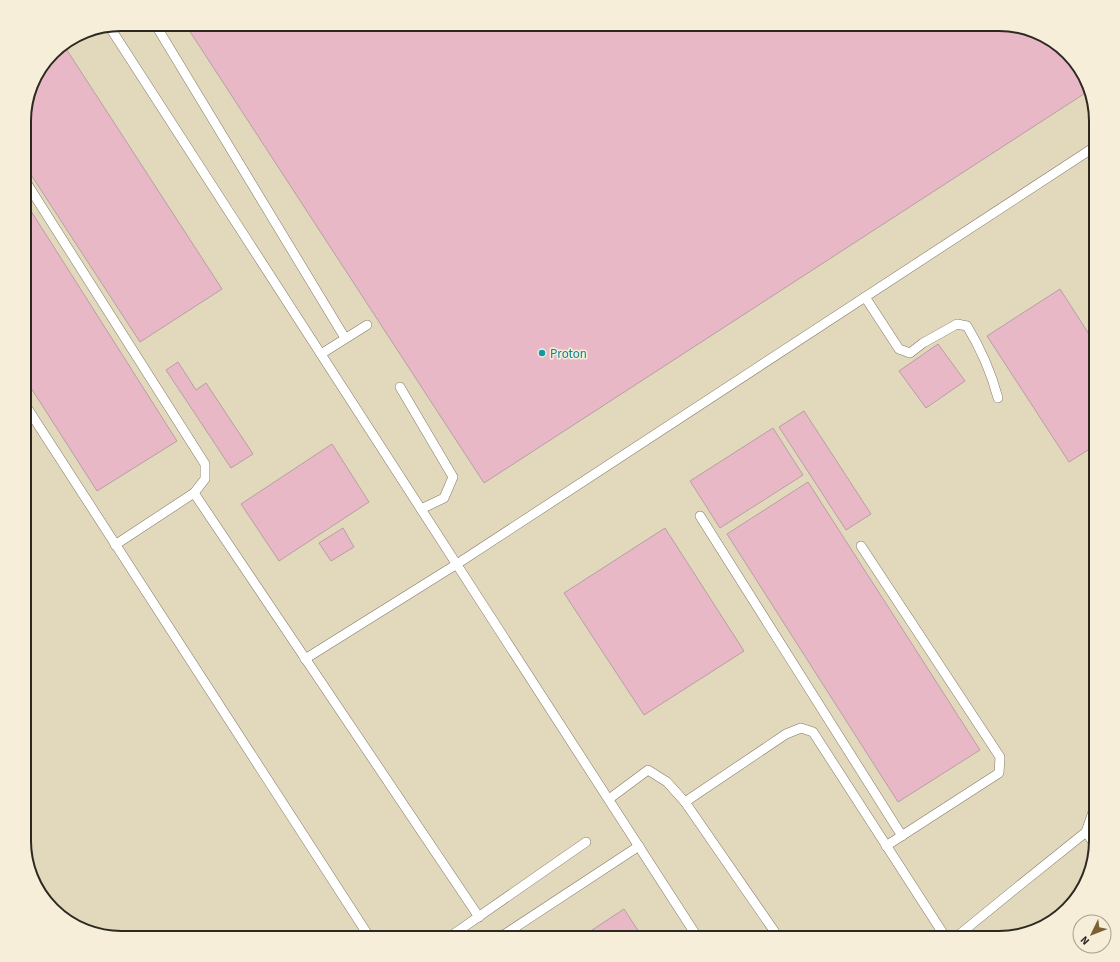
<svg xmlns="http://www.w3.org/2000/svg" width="1120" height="962" font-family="'Source Sans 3',sans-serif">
	<rect width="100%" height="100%" fill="#e8e1cc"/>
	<path fill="#e2d8bc" d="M 121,24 L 999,24 L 1036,31 L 1089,84 L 1096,121 L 1096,841 L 1089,878 L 1072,905 L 1036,931 L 999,938 L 121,938 L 84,931 L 57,914 L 34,884 L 24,847 L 24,114 L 34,78 L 57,48 L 84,31 Z"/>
	<g fill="#e8b8c6" stroke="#b79fa5">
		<path d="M 185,24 L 999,24 L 1036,31 L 1063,48 L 1089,84 L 1090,90 L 484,483 Z"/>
		<path d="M 63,44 L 222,289 L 140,342 L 24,164 L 24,114 L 34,78 L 57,48 Z"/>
		<path d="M 24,200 L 177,441 L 97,491 L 24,377 Z"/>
		<path d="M 1060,289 L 1096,345 L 1096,445 L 1069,462 L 987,336 Z"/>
		<path d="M 938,344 L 965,381 L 926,408 L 899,371 Z"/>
		<path d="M 178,362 L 196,390 L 206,383 L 253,454 L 231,468 L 166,370 Z"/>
		<path d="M 804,411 L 871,514 L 846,530 L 779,427 Z"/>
		<path d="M 773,428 L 803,475 L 720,528 L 690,481 Z"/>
		<path d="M 332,444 L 369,502 L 279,561 L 241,504 Z"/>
		<path d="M 808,482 L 980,750 L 898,802 L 727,534 Z"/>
		<path d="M 343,528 L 354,547 L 331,561 L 319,543 Z"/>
		<path d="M 665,528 L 744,651 L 644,715 L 564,593 Z"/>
		<path d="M 624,909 L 643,938 L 580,938 Z"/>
	</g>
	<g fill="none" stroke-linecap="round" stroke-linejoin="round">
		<defs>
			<g id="lane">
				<path d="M 155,24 L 345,338"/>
				<path d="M 109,26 L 698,938"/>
				<path d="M 24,179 L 205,464 L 205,479 L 194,493 L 115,545"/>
				<path d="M 865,297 L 899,349 L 910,353 L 923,343 L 957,324 L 967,326 C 981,349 991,372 998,398"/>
				<path d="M 321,354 L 367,325"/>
				<path d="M 400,387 L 453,477 L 444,498 L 421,509"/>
				<path d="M 24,403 L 370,938"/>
				<path d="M 194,493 L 479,917"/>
				<path d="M 700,516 L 902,836"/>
				<path d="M 861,546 L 1000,757 L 999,773 L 886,846"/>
				<path d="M 305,659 L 457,564 L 1096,146"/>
				<path d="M 609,799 L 648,770 L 667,782 L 685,802 L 779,938"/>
				<path d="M 685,802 L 786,734 L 801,728 L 813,732 L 946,938"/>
				<path d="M 1095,845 L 1086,832 L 1094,809 L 1096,808"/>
				<path d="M 448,938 L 586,842"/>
				<path d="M 499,938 L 639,846"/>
				<path d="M 955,938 L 1015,889 L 1086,832"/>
			</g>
		</defs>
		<use href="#lane" stroke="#807a67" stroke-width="10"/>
		<use href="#lane" stroke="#fff" stroke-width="9"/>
	</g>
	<circle fill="#0f9aa8" stroke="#f6eed9" stroke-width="1.5" cx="542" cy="353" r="4"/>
	<g text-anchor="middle" stroke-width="3" stroke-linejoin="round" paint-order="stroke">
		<g font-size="13" fill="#0d838f" stroke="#f6eed9" text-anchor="start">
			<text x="550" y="358">Proton</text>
		</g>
	</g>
	<path d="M0 0H1120V962H0ZM121 31H999A90 90 0 0 1 1089 121V841A90 90 0 0 1 999 931H121A90 90 0 0 1 31 841V121A90 90 0 0 1 121 31Z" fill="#f6eed9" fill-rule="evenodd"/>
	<path fill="none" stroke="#2c2921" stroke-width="2" d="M121 31H999A90 90 0 0 1 1089 121V841A90 90 0 0 1 999 931H121A90 90 0 0 1 31 841V121A90 90 0 0 1 121 31Z"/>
	<g transform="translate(1092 934) rotate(227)"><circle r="19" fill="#f6eed9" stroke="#a59f8f"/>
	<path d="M0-3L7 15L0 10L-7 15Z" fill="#7b6032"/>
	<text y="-6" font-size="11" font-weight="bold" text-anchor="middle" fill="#2c2921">N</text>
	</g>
</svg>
